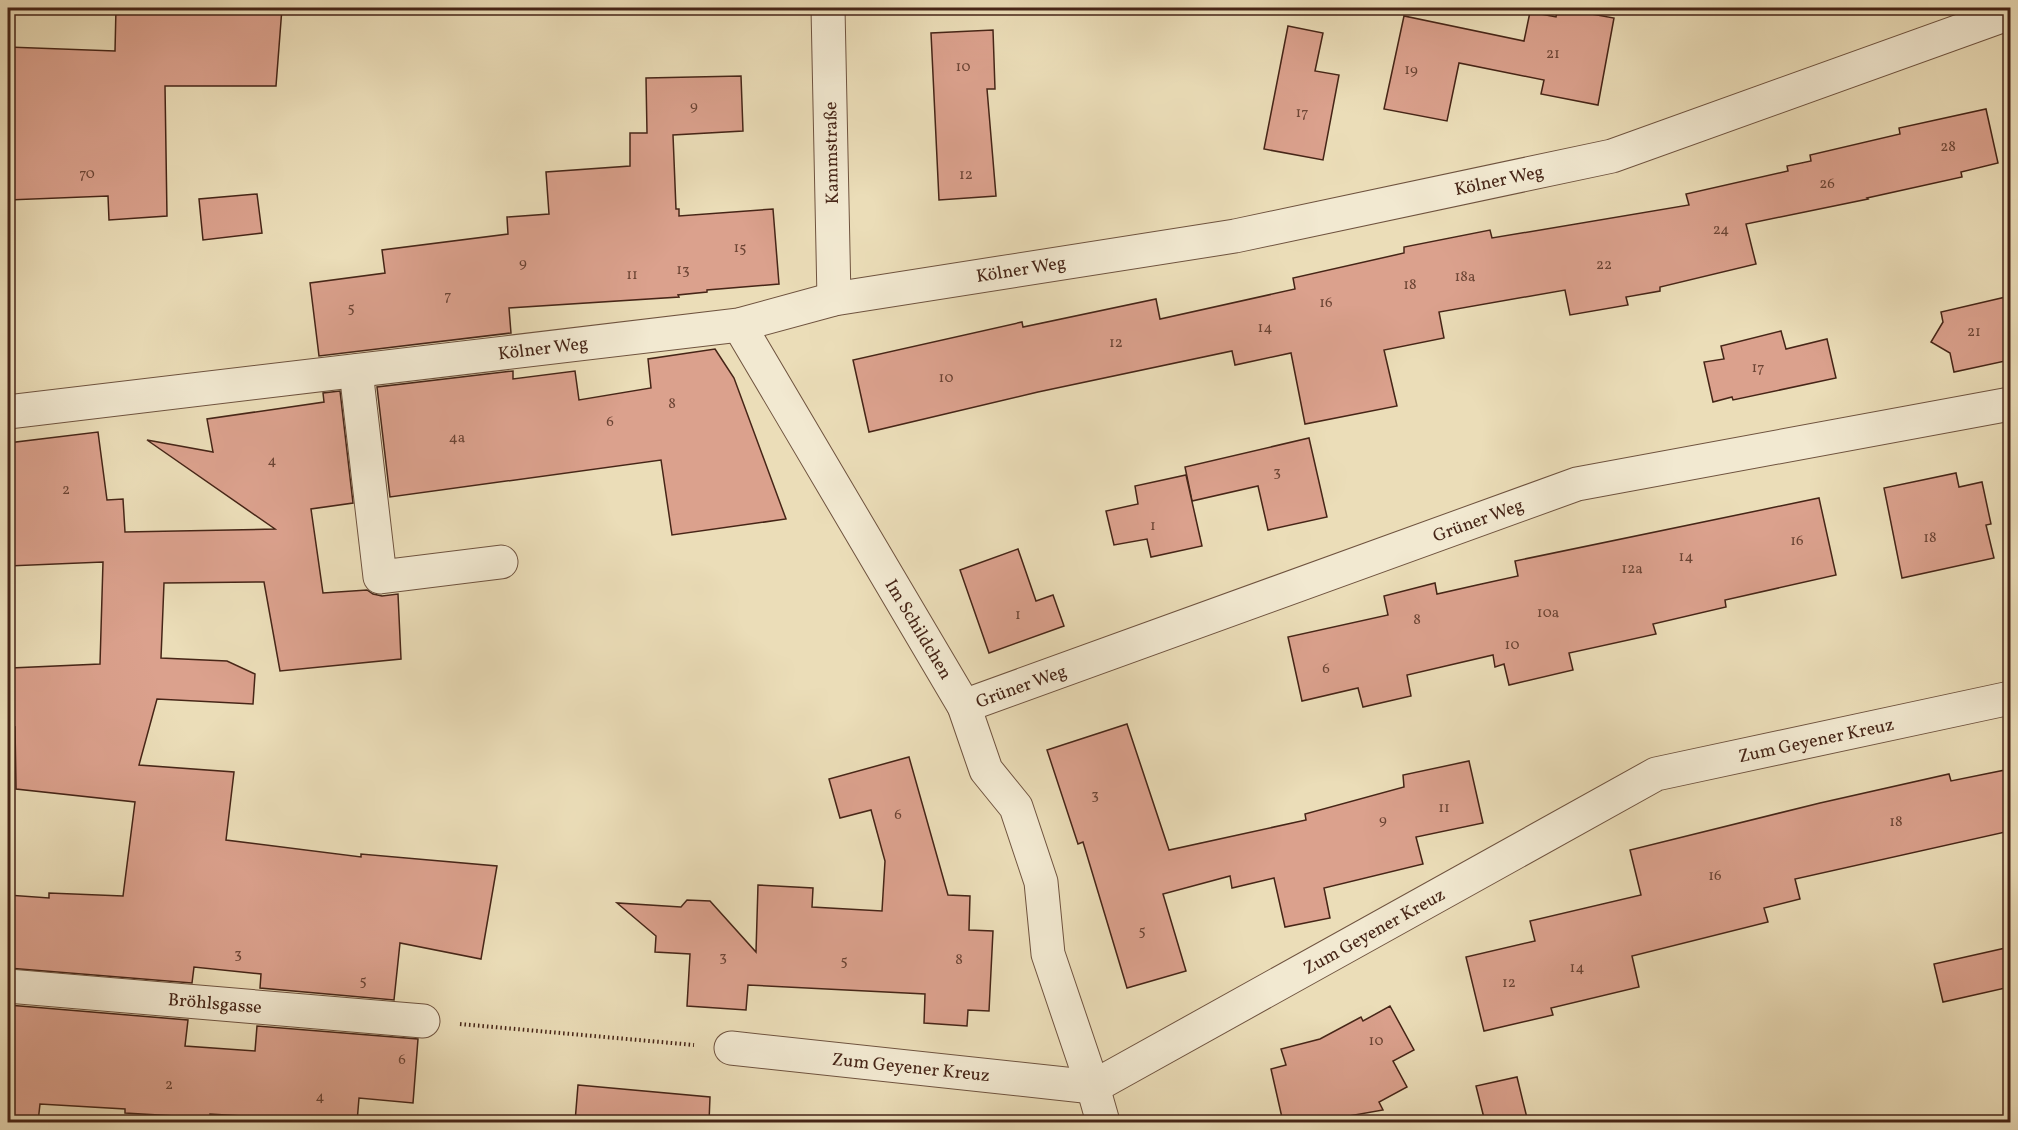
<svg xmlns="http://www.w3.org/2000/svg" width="2018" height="1130" font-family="Vollkorn,serif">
	<rect width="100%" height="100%" fill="#ebddb8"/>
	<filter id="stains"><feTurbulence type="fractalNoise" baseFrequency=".00333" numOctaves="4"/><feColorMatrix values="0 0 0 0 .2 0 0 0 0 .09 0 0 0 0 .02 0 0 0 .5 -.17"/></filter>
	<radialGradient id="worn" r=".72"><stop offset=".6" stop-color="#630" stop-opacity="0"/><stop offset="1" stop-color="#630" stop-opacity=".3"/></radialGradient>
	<g fill="#dba18d" stroke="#462517" stroke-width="1.5">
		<path d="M 116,8 L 282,8 L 276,86 L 165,86 L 167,216 L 109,220 L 108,196 L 8,200 L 8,47 L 115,51 Z"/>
		<path d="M 1558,8 L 1614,18 L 1598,105 L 1541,94 L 1544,80 L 1459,63 L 1447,121 L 1384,109 L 1404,16 L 1524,41 L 1530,12 L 1556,17 Z"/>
		<path d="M 1288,26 L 1323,33 L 1315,71 L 1339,75 L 1323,160 L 1264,149 Z"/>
		<path d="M 993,30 L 995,89 L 987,89 L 996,196 L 939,200 L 931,33 Z"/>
		<path d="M 741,76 L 743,131 L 673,135 L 676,209 L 679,209 L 679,216 L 773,209 L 779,284 L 707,290 L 707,292 L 678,295 L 679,297 L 509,308 L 511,333 L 319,356 L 310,283 L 385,273 L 382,250 L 508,234 L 507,217 L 549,214 L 546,172 L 630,166 L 630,133 L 647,133 L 646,78 Z"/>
		<path d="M 1986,109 L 1998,163 L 1961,172 L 1962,177 L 1867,198 L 1868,199 L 1746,224 L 1756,264 L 1660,287 L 1660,291 L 1626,297 L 1628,305 L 1570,315 L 1565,290 L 1439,312 L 1444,338 L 1384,350 L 1397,406 L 1305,424 L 1291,353 L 1235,365 L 1232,351 L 1038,392 L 869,432 L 853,360 L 1022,322 L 1023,327 L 1156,299 L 1160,319 L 1295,289 L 1293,278 L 1404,253 L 1404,247 L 1490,230 L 1492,238 L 1689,205 L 1686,194 L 1788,171 L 1787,166 L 1811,161 L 1810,155 L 1900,134 L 1899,128 Z"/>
		<path d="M 257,194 L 262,233 L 203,240 L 199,199 Z"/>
		<path d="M 2010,296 L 2010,360 L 1954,372 L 1950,353 L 1931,342 L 1943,322 L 1941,312 Z"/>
		<path d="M 1781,331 L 1786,349 L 1827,339 L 1836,378 L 1733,400 L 1732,397 L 1713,402 L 1704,362 L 1724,359 L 1721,346 Z"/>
		<path d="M 715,349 L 734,378 L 786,519 L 672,535 L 661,460 L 390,497 L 377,387 L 513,371 L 513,379 L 575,371 L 579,400 L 651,388 L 648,359 Z"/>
		<path d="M 340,391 L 353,503 L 311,509 L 323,593 L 367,590 L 373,594 L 382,596 L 398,594 L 401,659 L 280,671 L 264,582 L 164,583 L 161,658 L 227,661 L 255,674 L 253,704 L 157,699 L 139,765 L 234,772 L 226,840 L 361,857 L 361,854 L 497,866 L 481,959 L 400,943 L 394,1000 L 260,988 L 261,974 L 194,967 L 192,983 L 8,968 L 8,895 L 49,898 L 49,893 L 123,896 L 135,802 L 16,789 L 15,727 L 11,728 L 11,668 L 100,664 L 103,562 L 8,566 L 8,443 L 98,432 L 107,500 L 123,499 L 125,532 L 275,529 L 147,440 L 213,452 L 207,419 L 324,402 L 323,393 Z"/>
		<path d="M 1309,438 L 1327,517 L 1268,530 L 1258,486 L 1192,501 L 1185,467 Z"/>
		<path d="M 1956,473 L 1959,487 L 1982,482 L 1991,524 L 1986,525 L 1994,558 L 1902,578 L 1884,488 Z"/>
		<path d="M 1186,475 L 1202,546 L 1151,557 L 1147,539 L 1114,545 L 1106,511 L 1138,504 L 1135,486 Z"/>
		<path d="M 1819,498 L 1836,575 L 1725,600 L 1726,607 L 1653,624 L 1656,634 L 1569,653 L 1573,670 L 1509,685 L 1504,664 L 1495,667 L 1493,655 L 1407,675 L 1411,696 L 1363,707 L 1358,688 L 1302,701 L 1288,637 L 1388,615 L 1384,596 L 1435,583 L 1437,594 L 1477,585 L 1518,576 L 1515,561 Z"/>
		<path d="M 1018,549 L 1036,601 L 1053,595 L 1064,626 L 989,653 L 960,570 Z"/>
		<path d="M 1127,724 L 1169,850 L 1306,820 L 1305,814 L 1404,787 L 1403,775 L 1469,761 L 1483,823 L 1416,837 L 1423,864 L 1324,888 L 1330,918 L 1285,927 L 1274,878 L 1232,888 L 1230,876 L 1163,894 L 1186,971 L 1127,988 L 1083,842 L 1078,844 L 1047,750 Z"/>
		<path d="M 909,757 L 948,895 L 970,896 L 969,930 L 993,931 L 989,1011 L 968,1010 L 967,1026 L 924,1023 L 925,994 L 748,985 L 746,1010 L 687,1006 L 690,954 L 655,952 L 656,936 L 617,903 L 681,907 L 687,900 L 710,901 L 756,952 L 758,885 L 813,888 L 812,907 L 882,911 L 885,861 L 871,810 L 840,818 L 829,779 Z"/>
		<path d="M 2010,769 L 2010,831 L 1795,879 L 1800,899 L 1764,908 L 1768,922 L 1632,956 L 1639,987 L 1551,1008 L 1553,1015 L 1484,1031 L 1466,957 L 1535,941 L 1530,921 L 1641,895 L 1630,850 L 1820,803 L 1949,774 L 1951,781 Z"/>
		<path d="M 2010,947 L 2010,987 L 1943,1002 L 1934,964 Z"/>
		<path d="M 8,1005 L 188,1020 L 185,1046 L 255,1051 L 257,1026 L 418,1039 L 413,1103 L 359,1098 L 357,1122 L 278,1122 L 278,1118 L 210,1114 L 210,1118 L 125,1113 L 125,1109 L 40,1104 L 38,1122 L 8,1122 Z"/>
		<path d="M 1390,1006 L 1414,1050 L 1393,1061 L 1407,1087 L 1379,1102 L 1383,1110 L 1315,1122 L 1283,1122 L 1271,1069 L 1286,1065 L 1281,1049 L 1320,1039 L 1361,1017 L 1363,1021 Z"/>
		<path d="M 1517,1077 L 1528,1122 L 1485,1122 L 1476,1086 Z"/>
		<path d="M 578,1085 L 710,1097 L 709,1122 L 575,1122 Z"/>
	</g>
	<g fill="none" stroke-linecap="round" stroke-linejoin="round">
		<defs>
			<g id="minor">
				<path d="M 828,8 L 834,299"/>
				<path d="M 739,325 L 964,706 L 986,770 L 1016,807 L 1041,882 L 1048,954 L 1093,1087 L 1103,1122"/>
				<path d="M 356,371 L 380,577 L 501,562"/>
				<path d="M 8,412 L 739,325 L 834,299 L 1235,236 L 1612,156 L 2010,13"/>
				<path d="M 964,706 L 1577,484 L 2010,404"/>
				<path d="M 8,986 L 423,1021"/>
				<path d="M 731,1048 L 1093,1087 L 1656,774 L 2010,698"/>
			</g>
		</defs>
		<use href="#minor" stroke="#6f533f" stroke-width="35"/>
		<path stroke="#462517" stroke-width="4" stroke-dasharray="1.5 3" stroke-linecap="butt" d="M 460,1024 L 694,1045"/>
		<use href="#minor" stroke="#f2e9d1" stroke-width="33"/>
	</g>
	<g text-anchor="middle" stroke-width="5" stroke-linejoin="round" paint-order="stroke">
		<g font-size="15" fill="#6b4434">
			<text x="1553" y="58">21</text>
			<text x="963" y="71">10</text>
			<text x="1411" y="74">19</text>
			<text x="694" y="110">9</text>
			<text x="1302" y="117">17</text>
			<text x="1948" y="151">28</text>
			<text x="87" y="178">70</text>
			<text x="966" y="179">12</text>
			<text x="1827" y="188">26</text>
			<text x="1721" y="234">24</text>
			<text x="740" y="252">15</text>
			<text x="523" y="267">9</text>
			<text x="1604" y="269">22</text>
			<text x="683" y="274">13</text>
			<text x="632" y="279">11</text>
			<text x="1465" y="281">18a</text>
			<text x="1410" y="289">18</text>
			<text x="448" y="300">7</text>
			<text x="1326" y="307">16</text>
			<text x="351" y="312">5</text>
			<text x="1265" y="332">14</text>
			<text x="1974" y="336">21</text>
			<text x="1116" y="347">12</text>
			<text x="1758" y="372">17</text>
			<text x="946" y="382">10</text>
			<text x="672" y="408">8</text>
			<text x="610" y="426">6</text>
			<text x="457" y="442">4a</text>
			<text x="272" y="465">4</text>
			<text x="1277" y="476">3</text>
			<text x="66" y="494">2</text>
			<text x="1153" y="530">1</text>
			<text x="1930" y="542">18</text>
			<text x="1797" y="545">16</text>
			<text x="1686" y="561">14</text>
			<text x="1632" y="573">12a</text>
			<text x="1548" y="617">10a</text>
			<text x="1018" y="619">1</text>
			<text x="1417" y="624">8</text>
			<text x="1512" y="649">10</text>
			<text x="1326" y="673">6</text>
			<text x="1095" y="799">3</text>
			<text x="1444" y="812">11</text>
			<text x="898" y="819">6</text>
			<text x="1383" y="824">9</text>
			<text x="1896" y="826">18</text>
			<text x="1715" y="880">16</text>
			<text x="1142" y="935">5</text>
			<text x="238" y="958">3</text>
			<text x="723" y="961">3</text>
			<text x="959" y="964">8</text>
			<text x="844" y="965">5</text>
			<text x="1577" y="972">14</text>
			<text x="363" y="985">5</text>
			<text x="1509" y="987">12</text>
			<text x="1376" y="1045">10</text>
			<text x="402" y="1064">6</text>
			<text x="169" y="1089">2</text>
			<text x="320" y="1101">4</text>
		</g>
		<g font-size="18" fill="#462517" stroke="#f2e9d1">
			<text transform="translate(831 153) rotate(-91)" y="6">Kammstraße</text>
			<text transform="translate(1499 180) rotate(-12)" y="6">Kölner Weg</text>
			<text transform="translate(1021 269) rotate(-9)" y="6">Kölner Weg</text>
			<text transform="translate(543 348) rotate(-7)" y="6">Kölner Weg</text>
			<text transform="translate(1478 520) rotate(-20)" y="6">Grüner Weg</text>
			<text transform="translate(919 629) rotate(59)" y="6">Im Schildchen</text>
			<text transform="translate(1021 686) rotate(-20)" y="6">Grüner Weg</text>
			<text transform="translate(1816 740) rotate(-12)" y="6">Zum Geyener Kreuz</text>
			<text transform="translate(1374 931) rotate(-29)" y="6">Zum Geyener Kreuz</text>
			<text transform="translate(215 1003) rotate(5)" y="6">Bröhlsgasse</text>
			<text transform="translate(911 1067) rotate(6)" y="6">Zum Geyener Kreuz</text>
		</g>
	</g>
	<rect width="2018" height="1130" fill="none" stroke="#ebddb8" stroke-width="30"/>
	<rect x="9" y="9" width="2000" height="1112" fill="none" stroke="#462517" stroke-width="3"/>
	<rect x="15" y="15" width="1988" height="1100" fill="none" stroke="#462517" stroke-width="1.5"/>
	<rect width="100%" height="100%" filter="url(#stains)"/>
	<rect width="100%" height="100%" fill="url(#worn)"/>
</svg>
